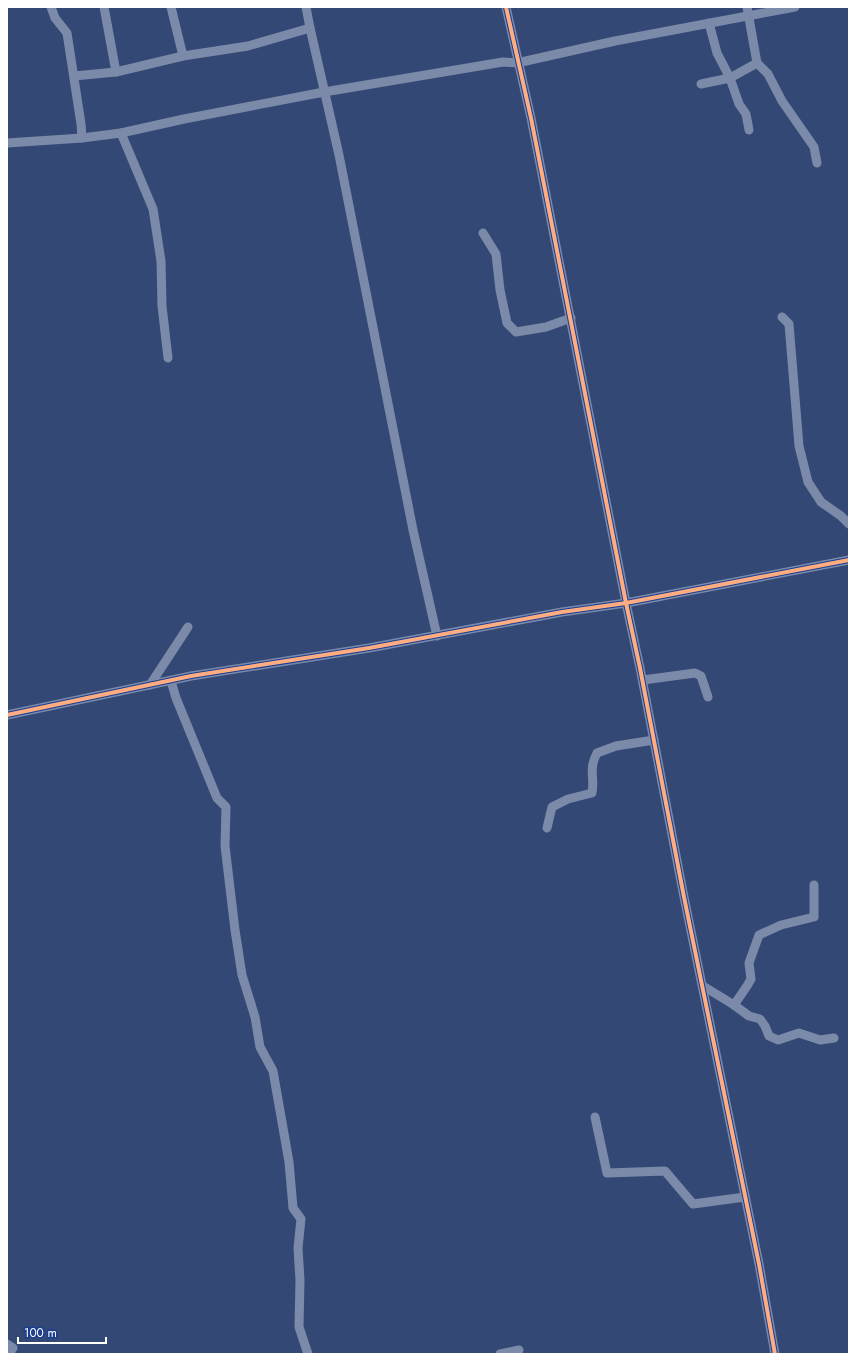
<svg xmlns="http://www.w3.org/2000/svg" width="856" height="1361" font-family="Jost,sans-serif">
	<rect width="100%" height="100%" fill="#344876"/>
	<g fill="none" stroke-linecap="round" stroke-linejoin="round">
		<g stroke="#7c8aa9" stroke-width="9">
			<path d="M 51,7 L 55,18 L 67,33 L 81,124 L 82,138"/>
			<path d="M 104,7 L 116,72"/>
			<path d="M 171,7 L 183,56"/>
			<path d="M 306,7 L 310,28 L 339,155 L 413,530 L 437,636"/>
			<path d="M 506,7 L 531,118 L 626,603 L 640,668 L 684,897 L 759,1264 L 775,1354"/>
			<path d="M 747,7 L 757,63"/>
			<path d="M 709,23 L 717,53 L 730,78 L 739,104 L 746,114 L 749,130"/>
			<path d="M 74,76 L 116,72 L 183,56 L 248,46 L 310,28"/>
			<path d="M 701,84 L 730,78 L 757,63 L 768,74 L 782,101 L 814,147 L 817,163"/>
			<path d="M 121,133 L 153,209 L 161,261 L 162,306 L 168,358"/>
			<path d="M 7,143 L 82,138 L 121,133 L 184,119 L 324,92 L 503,62 L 517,63 L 615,41 L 795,7"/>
			<path d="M 483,233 L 496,254 L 500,290 L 507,323 L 516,332 L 546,327 L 571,318"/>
			<path d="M 782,317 L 789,324 L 799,446 L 808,482 L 821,502 L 841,516 L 849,524"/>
			<path d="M 643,680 L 695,673 L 701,676 L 708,697"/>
			<path d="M 171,681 L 176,698 L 217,798 L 226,807 L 225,846 L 235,930 L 242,975 L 255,1017 L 260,1047 L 273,1071 L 289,1162 L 293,1208 L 301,1219 L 298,1248 L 300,1280 L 299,1327 L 308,1354"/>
			<path d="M 150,685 L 188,627"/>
			<path d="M 7,715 L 191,676 L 369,648 L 562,612 L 626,603 L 849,560"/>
			<path d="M 547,828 L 552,807 L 568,799 L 592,793 C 595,776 588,770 597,753 L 616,746 L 654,740"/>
			<path d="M 703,986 L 734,1005 L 747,986 L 751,979 L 749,963 L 759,935 L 781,925 L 814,917 L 814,885"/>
			<path d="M 734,1005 L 749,1016 L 760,1019 L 765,1026 L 769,1036 L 778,1040 L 799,1033 L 820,1040 L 834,1038"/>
			<path d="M 595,1117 L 607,1173 L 665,1171 L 693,1204 L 745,1197"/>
			<path d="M 7,1344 L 13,1348 L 9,1354"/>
			<path d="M 500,1354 L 519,1350"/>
		</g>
		<defs>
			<g id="cycleway">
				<path d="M 506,7 L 531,118 L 626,603 L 640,668 L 684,897 L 759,1264 L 775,1354"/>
				<path d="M 7,715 L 191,676 L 369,648 L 562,612 L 626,603 L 849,560"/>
			</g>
		</defs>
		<use href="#cycleway" stroke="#183d92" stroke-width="6"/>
		<use href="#cycleway" stroke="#ffac80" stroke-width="4"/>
	</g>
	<rect width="856" height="1361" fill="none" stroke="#ffffff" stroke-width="16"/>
	<path d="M18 1337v6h88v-6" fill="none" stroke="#ffffff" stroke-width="2"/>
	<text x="24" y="1337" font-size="12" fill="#ffffff" stroke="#183d92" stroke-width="3" paint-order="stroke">100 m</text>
</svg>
